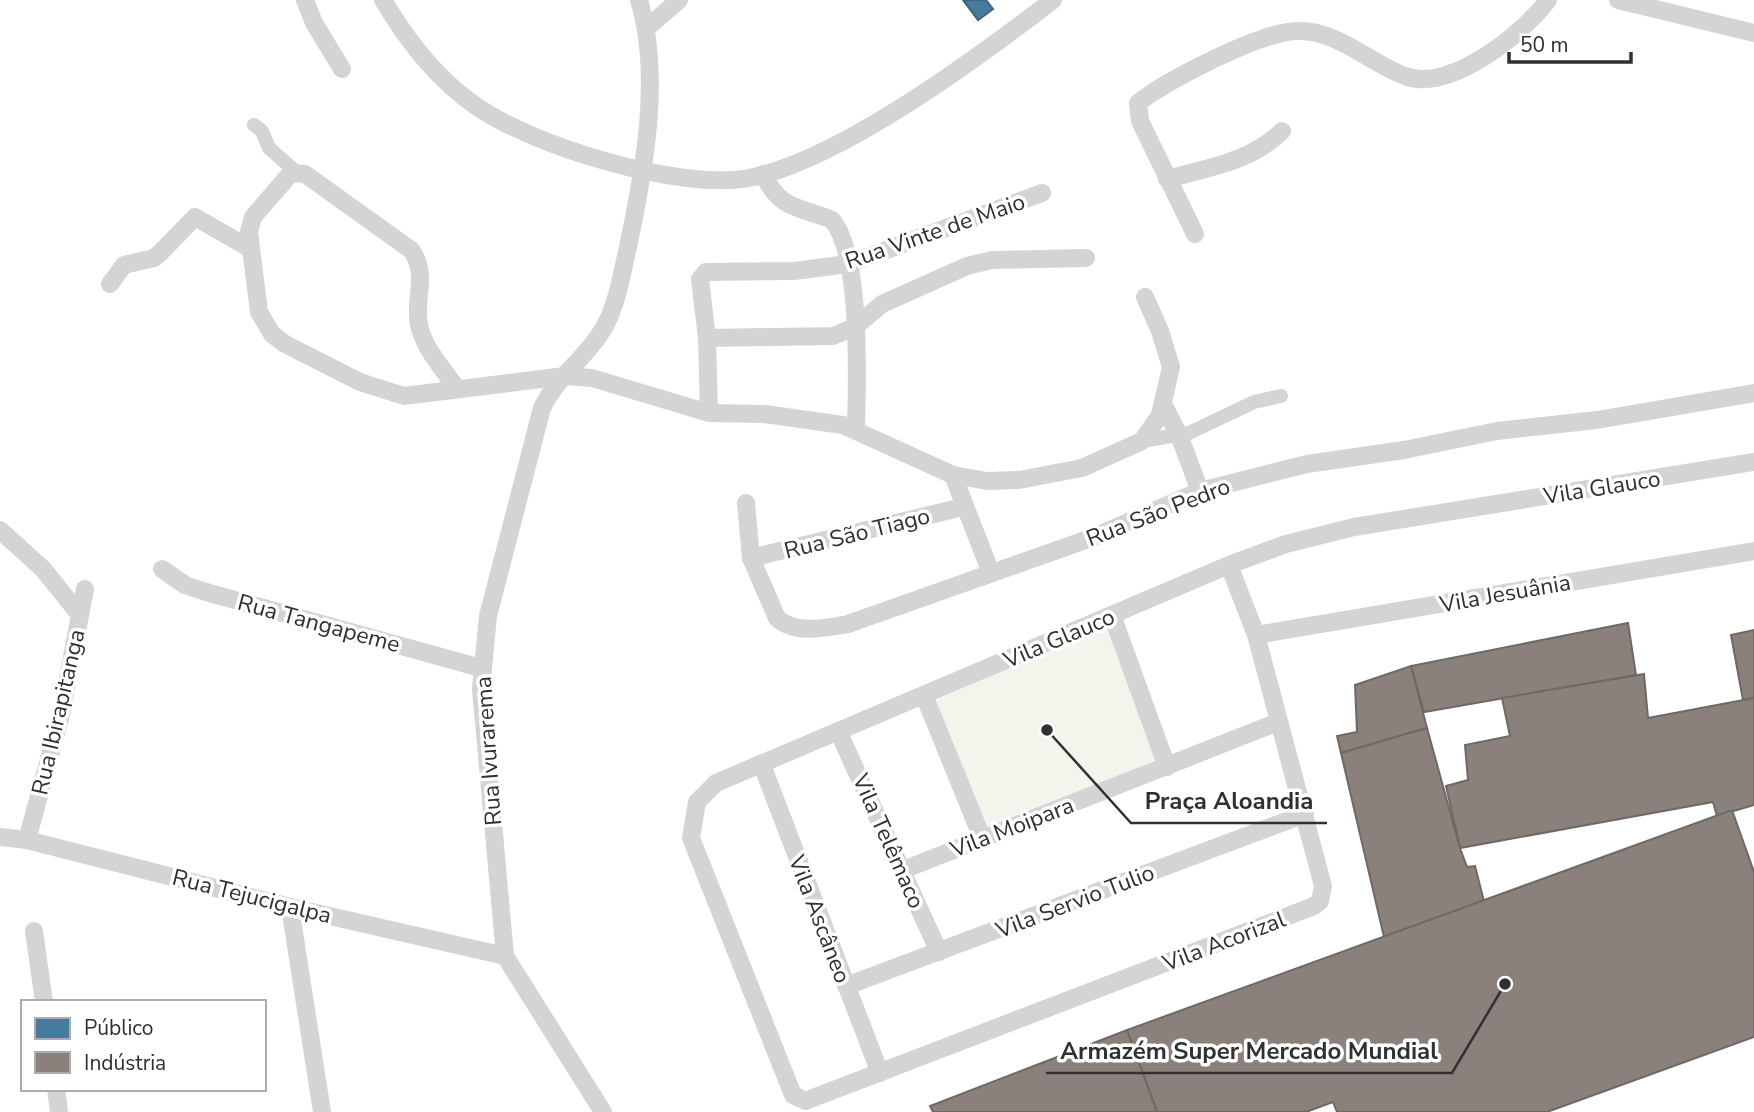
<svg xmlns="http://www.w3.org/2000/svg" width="1754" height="1112" font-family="'Nunito Sans',sans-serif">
	<rect width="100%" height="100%" fill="#fff"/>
	<path fill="#f1f5ec" d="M 1103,627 L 1110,631 L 1156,756 L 1154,761 L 992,827 L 984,825 L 937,705 L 938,699 Z"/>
	<path fill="#457b9d" stroke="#3f647c" stroke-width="2" d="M 963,0 L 986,0 L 993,9 L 978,20 Z"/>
	<g fill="#8a817c" stroke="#6f6965" stroke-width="2">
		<path d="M 1628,623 L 1636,675 L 1424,712 L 1411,666 Z"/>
		<path d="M 1754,630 L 1754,698 L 1743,700 L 1731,635 Z"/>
		<path d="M 1411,666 L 1427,728 L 1341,753 L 1337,736 L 1357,732 L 1355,685 Z"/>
		<path d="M 1644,674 L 1648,718 L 1754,698 L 1754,805 L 1717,816 L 1713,802 L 1460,848 L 1446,786 L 1468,780 L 1465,745 L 1510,736 L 1502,698 Z"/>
		<path d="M 1427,728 L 1460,848 L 1467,867 L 1475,866 L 1484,901 L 1384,937 L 1341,753 Z"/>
		<path d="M 1732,810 L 1754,872 L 1754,1037 L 1547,1112 L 1337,1112 L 1333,1102 L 1306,1112 L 1157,1112 L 1127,1030 Z"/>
		<path d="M 1127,1030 L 1157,1112 L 933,1112 L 930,1106 Z"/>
	</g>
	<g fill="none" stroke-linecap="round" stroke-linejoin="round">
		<g stroke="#d4d4d4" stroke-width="14">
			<path d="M 254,125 L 262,131 L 269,148 L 295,171"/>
			<path d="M 1142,441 L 1189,433 L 1254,402 L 1281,396"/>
		</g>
		<g stroke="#d4d4d4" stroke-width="18">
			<path d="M 305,0 L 314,23 L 342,69"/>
			<path d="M 383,0 C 406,39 438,80 476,106 C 533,146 680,191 749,178 C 839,161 979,57 1053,0"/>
			<path d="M 1618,0 L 1754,33"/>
			<path d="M 648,27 L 679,0"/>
			<path d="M 763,174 C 781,211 798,206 832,220 C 862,255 857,383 856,430"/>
			<path d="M 1167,179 C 1207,168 1251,162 1282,131"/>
			<path d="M 1195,234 L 1140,121 L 1138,103 C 1167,80 1262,31 1298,31 C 1337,30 1370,63 1405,76 C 1449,93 1523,34 1548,0"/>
			<path d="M 110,284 L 124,265 L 154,258 L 160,253 L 195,217 L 249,248"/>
			<path d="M 707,338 L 833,336 L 855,327 L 882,304 L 967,266 L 992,260 L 1086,258"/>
			<path d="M 457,389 C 444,370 426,351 420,329 C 412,301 430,275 411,250 L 305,174 L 291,173 L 253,217 L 249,232 L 259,312 L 272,334 L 285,344 L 360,382 L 404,396 L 565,376 L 592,378 L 709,413 L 765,414 L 843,425 L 953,475 L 987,481 L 1019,480 L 1082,468 L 1142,441 L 1160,415 L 1171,367 L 1160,331 L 1145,297"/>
			<path d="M 1163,404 L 1179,435 L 1200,491"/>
			<path d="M 709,413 L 707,338 L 700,279 L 706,272 L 794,271 L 848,264 L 1042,193"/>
			<path d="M 953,475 L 991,573"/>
			<path d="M 746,503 L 751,558 L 777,618 C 796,635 825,628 848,624 L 1094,537 L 1200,491 L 1307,464 L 1404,450 L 1497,431 L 1597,420 L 1754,393"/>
			<path d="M 0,530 L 43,569 L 80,615 L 61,715 L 27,840"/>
			<path d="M 751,558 L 963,507"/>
			<path d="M 1229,565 L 1256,635 L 1323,886 L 1320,901 L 1314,906 L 813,1098 L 806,1101 L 793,1095 L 691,838 L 697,802 L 716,783 L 1229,565 L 1286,544 L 1354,527 L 1754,462"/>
			<path d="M 162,569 L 185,585 L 206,592 L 481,668"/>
			<path d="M 80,615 L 85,589"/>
			<path d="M 1112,615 L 1167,767"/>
			<path d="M 1256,635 L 1754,551"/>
			<path d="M 924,695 L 982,838"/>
			<path d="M 838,731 L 939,952"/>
			<path d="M 762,765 L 880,1073"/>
			<path d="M 0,837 L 27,840 L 290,907 L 505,956"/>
			<path d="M 903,870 L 1278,722"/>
			<path d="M 290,907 L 322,1112"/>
			<path d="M 34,931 L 44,1002"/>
			<path d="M 846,986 L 1305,814"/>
			<path d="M 56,1089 L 59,1112"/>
			<path d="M 603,1112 L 505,956 L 481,689 L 488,616 L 542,408 C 557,376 589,356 606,324 C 618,300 622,273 628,247 C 644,171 662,77 639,0"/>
		</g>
	</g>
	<g text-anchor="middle" stroke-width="7" stroke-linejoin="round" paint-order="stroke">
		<g font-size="23" fill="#303030" stroke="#fff">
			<text transform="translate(935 231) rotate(-19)" y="8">Rua Vinte de Maio</text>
			<text transform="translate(1602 487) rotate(-9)" y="8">Vila Glauco</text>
			<text transform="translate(1158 512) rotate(-21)" y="8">Rua São Pedro</text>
			<text transform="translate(857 533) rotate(-14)" y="8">Rua São Tiago</text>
			<text transform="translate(1505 593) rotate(-10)" y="8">Vila Jesuânia</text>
			<text transform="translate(319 623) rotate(15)" y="8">Rua Tangapeme</text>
			<text transform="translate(1059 638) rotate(-23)" y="8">Vila Glauco</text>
			<text transform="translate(58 712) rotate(-77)" y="8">Rua Ibirapitanga</text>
			<text transform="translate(488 751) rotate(-94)" y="8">Rua Ivurarema</text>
			<text transform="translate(1012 827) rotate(-21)" y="8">Vila Moipara</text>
			<text transform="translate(889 841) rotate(66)" y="8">Vila Telêmaco</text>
			<text transform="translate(252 896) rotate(14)" y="8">Rua Tejucigalpa</text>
			<text transform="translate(1075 901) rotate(-21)" y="8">Vila Servio Tulio</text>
			<text transform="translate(820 919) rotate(69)" y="8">Vila Ascâneo</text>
			<text transform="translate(1224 941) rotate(-21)" y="8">Vila Acorizal</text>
		</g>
	</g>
	<path fill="none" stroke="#303030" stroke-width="2.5" d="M1047 730L1131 823H1327M1505 984L1452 1073H1046"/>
	<g fill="#303030" stroke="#fff" stroke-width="2.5">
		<circle cx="1047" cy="730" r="7"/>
		<circle cx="1505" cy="984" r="7"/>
	</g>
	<g font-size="24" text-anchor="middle" font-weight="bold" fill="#303030" stroke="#fff" stroke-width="7" stroke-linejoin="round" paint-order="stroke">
		<text x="1229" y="809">Praça Aloandia</text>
		<text x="1249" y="1059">Armazém Super Mercado Mundial</text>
	</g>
	<rect x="21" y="1000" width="245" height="91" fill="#ffffff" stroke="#acacac" stroke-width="2"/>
	<rect x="35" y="1018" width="35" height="21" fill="#457b9d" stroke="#acacac" stroke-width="2"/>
	<text x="84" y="1035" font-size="21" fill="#303030">Público</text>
	<rect x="35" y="1052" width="35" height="21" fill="#8a817c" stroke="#acacac" stroke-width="2"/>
	<text x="84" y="1070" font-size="21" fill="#303030">Indústria</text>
	<path d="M1509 52v10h122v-10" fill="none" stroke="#303030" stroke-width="3.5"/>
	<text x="1520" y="52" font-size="21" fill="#303030" stroke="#ffffff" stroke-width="5" paint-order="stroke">50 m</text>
</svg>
